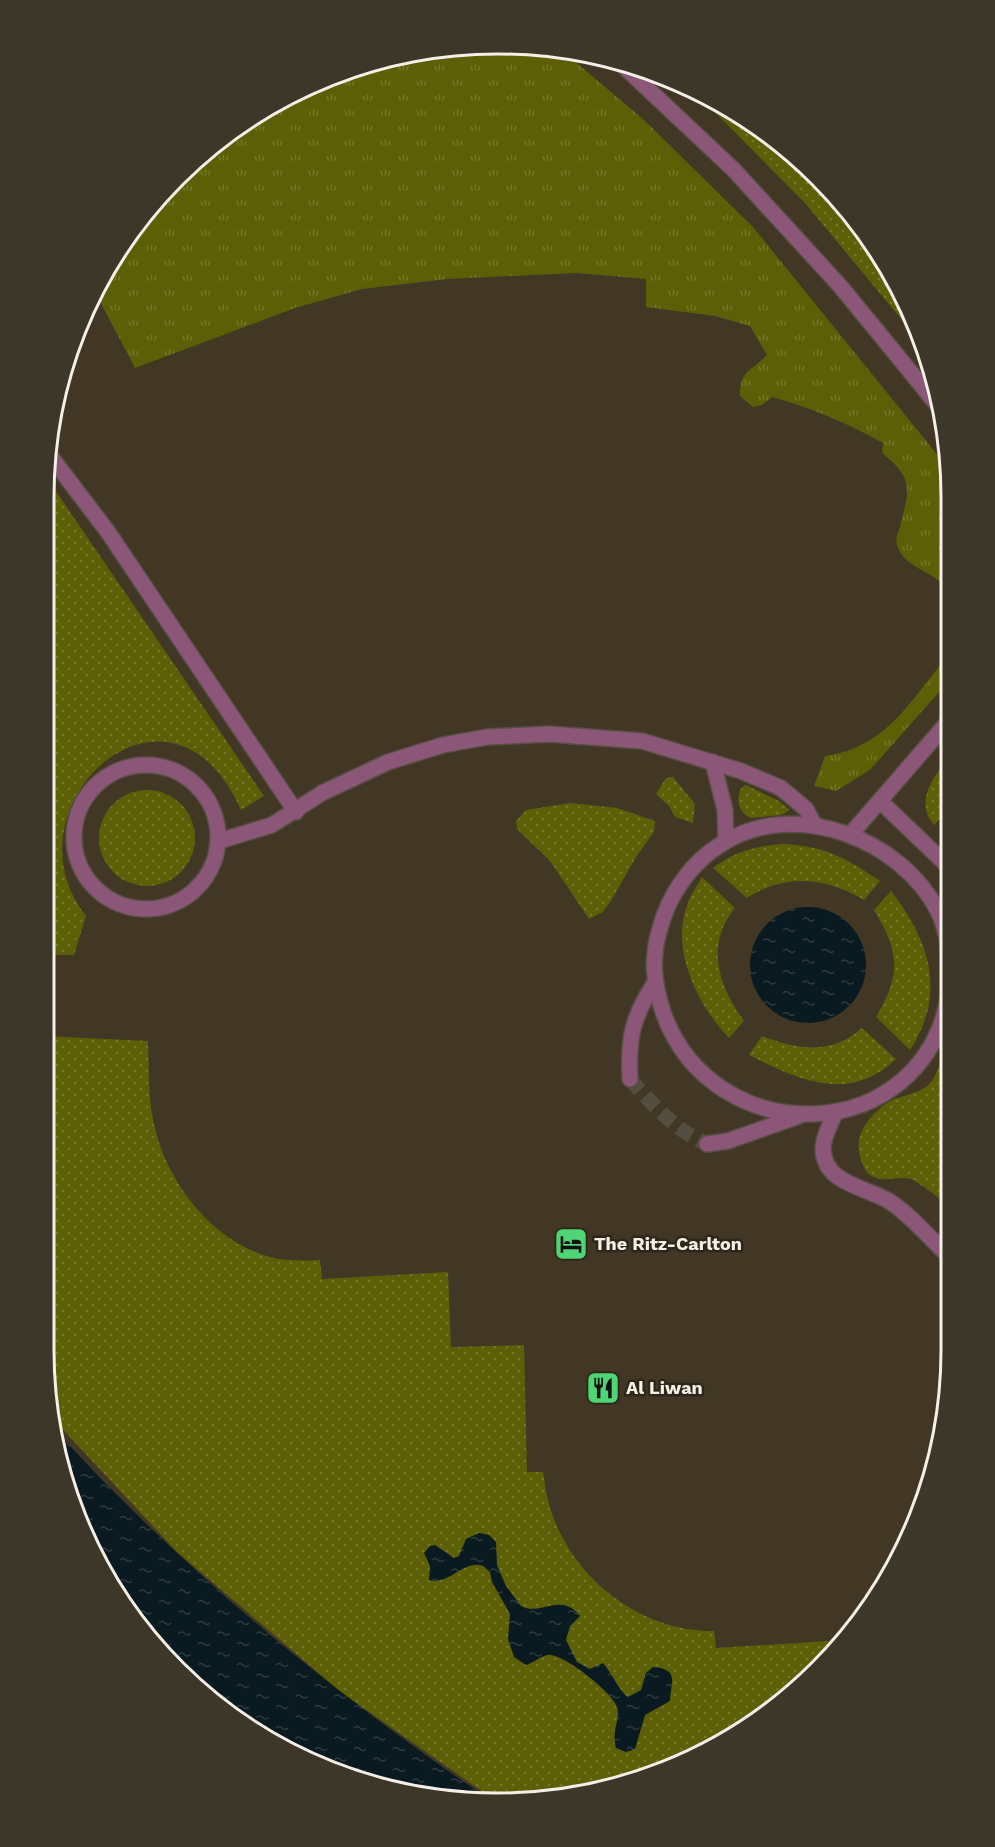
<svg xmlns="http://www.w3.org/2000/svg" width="995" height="1847" font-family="'Work Sans',sans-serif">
	<defs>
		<pattern id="grass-tufts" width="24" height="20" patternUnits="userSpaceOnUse" patternTransform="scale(1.5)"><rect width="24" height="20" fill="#5c5f06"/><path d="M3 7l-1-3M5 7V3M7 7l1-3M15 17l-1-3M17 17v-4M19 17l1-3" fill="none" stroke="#74762a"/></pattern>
		<pattern id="garden-dots" width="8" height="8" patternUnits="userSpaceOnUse" patternTransform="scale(1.5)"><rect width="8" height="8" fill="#5c5f06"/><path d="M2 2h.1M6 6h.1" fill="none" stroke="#74762a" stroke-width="1.8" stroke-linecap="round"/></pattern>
		<pattern id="water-ripples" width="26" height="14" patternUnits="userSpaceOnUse" patternTransform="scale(1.5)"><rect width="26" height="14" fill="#0a1a21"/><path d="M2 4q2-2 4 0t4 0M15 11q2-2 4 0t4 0" fill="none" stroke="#2e3c41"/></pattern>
	</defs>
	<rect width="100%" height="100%" fill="#383124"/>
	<path fill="#413724" d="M 528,45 L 615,59 L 699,90 L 797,156 L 858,221 L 917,323 L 948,438 L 951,1379 L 936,1467 L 905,1551 L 818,1671 L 750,1727 L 672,1769 L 528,1802 L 489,1799 L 411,1746 L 258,1627 L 119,1499 L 57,1432 L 44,1349 L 44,468 L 59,380 L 90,296 L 138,221 L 198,156 L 271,104 L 352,67 L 439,47 Z"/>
	<g fill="url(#grass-tufts)">
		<path d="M 528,45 L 565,53 L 644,120 L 753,227 L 948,468 L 948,591 C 935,570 905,570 897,545 C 895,539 898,533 900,527 C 909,490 915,479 882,453 L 883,443 C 847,423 812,408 772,397 L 762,405 L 753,407 L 740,396 C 740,369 751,372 767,355 L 750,326 L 715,316 L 646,307 L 646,279 L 576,273 L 447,279 L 362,289 L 295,308 L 135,368 L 94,290 C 108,268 121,242 137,221 C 210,126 321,68 437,48 C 466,43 498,45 528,45 Z"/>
		<path d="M 948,656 L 948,682 L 870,770 L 836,791 L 814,786 L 825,756 C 888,747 910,700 948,656 Z"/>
	</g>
	<g fill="url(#garden-dots)">
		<path d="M 690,87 L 770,138 L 884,267 L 917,323 L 922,344 L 805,203 Z"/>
		<path d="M 44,484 L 55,490 L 264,796 L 241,810 C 169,649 0,808 86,916 L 74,955 L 44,955 Z"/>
		<path d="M 949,759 L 949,809 L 934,825 C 914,802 933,776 949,759 Z"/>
		<path d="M 673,777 L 695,804 L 693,823 L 675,817 L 669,806 L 656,794 L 666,778 Z"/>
		<path d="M 746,785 L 779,801 L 790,810 L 781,815 L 750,818 C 738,811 736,800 741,788 Z"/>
		<circle cx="147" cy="838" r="48"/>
		<path d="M 570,803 L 617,808 L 655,821 L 654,832 L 636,857 L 612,899 L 603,912 L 589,919 L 550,861 L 517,829 L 516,821 L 526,810 Z"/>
		<path d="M 783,844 C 825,846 846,858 880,881 L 864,900 C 826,877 785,873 747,898 L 713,868 C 735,851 756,846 783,844 Z"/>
		<path d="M 702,877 L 735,908 C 705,945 718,985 744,1021 L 729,1038 C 699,1007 670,950 687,906 C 690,895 697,886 702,877 Z"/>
		<path d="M 891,891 C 930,941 947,993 910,1050 L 876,1017 C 901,976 900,952 874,910 Z"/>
		<path d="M 862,1028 L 896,1059 C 849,1104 798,1080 749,1055 L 762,1036 C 797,1050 832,1055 862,1028 Z"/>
		<path d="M 44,1036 L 148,1041 C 149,1068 148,1098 154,1124 C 166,1181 211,1241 270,1257 C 286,1261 303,1261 320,1260 L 322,1279 L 448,1272 L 451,1347 L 524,1345 L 527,1472 L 543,1472 C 545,1483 546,1494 549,1504 C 569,1576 639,1632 714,1631 L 716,1648 L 829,1641 L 829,1656 L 818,1671 L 750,1727 L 672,1769 L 528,1802 L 493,1799 L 342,1693 L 176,1551 L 55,1421 L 44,1349 Z"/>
		<path d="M 950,1055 L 950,1224 C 950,1218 950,1211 947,1206 C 945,1201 916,1181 911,1179 C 897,1175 884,1184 870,1175 C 865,1171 863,1165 861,1160 C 853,1136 866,1120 884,1105 C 897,1095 913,1096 926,1087 C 938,1079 936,1062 950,1055 Z"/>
	</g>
	<g fill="url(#water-ripples)">
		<circle cx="808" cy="965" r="58"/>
		<path d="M 57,1432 C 185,1572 332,1693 489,1799 L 380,1788 L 246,1727 L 138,1626 L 68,1496 Z"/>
		<path d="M 479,1533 L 489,1535 L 496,1542 L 497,1565 L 506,1586 L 521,1606 C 541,1617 560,1591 580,1616 L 570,1626 L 566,1640 L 577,1662 L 590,1669 L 603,1663 C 611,1672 620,1692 628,1697 L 641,1690 L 646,1673 L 653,1667 C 681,1669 670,1684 670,1701 L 645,1715 L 635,1749 L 626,1752 L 616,1748 C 611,1729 621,1720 617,1707 C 613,1693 562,1652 547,1655 C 541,1656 533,1663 526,1665 L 514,1657 L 508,1639 L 510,1614 L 492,1582 L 490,1572 L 483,1566 C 464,1559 449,1586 429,1580 L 430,1566 L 424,1553 L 430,1546 L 435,1545 L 454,1558 L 459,1556 L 466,1539 Z"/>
	</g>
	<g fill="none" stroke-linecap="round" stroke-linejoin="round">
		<path stroke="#544e41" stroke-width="15" stroke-dasharray="15 8" stroke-linecap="butt" d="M 630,1079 C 652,1104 676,1131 707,1144"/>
		<defs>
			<g id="minor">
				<path d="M 617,60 L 734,170 L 841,287 L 940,408"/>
				<path d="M 46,457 L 51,457 L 108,532 L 296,812"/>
				<path d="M 713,762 L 725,810 L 726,841"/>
				<circle cx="146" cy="837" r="72"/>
				<path d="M 880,801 L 949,867"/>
				<path d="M 850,835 L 948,722"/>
				<path d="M 219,841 L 272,825 L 322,793 L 388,762 L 443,745 L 487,737 L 549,734 L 642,741 L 741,771 L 781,788 L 806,809 L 815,826"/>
				<path d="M 949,950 C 947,937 944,923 938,911 C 901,839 796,798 723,843 C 691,862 668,895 659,932 C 651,960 654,984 663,1012 C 713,1154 925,1148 949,993"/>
				<path d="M 630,1079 C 628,1038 632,1018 654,984"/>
				<path d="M 835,1113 C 831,1123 823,1137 823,1148 C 823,1185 869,1187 892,1203 C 914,1218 930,1239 950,1257"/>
				<path d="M 707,1144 L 728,1141 L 799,1116"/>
			</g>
		</defs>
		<use href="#minor" stroke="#564f43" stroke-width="18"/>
		<use href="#minor" stroke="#8c5678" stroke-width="15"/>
	</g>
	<defs>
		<symbol id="hotel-square" viewBox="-11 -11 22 22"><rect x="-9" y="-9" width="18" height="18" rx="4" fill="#4ed676" stroke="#2d271a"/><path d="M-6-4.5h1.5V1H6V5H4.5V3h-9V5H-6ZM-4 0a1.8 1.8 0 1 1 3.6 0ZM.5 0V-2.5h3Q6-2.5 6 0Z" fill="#111"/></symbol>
		<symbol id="restaurant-square" viewBox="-11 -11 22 22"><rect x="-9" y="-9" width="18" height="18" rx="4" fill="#4ed676" stroke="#2d271a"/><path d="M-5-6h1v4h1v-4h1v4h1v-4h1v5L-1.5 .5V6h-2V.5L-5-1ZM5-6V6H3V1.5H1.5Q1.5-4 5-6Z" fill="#111"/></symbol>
	</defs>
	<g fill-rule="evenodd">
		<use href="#hotel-square" x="552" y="1225" width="38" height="38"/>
		<use href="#restaurant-square" x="584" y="1369" width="38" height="38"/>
	</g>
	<g text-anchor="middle" stroke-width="5" stroke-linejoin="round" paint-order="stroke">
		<g font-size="18" font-weight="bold" fill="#f4efe7" stroke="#2d271a" text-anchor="start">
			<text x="594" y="1250">The Ritz-Carlton</text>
			<text x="626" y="1394">Al Liwan</text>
		</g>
	</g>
	<path d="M0 0H995V1847H0ZM497 54H498A443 443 0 0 1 941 497V1350A443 443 0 0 1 498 1793H497A443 443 0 0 1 54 1350V497A443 443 0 0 1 497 54Z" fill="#3d372a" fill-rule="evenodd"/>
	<path fill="none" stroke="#f4efe7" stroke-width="3" d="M497 54H498A443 443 0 0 1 941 497V1350A443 443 0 0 1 498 1793H497A443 443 0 0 1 54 1350V497A443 443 0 0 1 497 54Z"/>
</svg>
